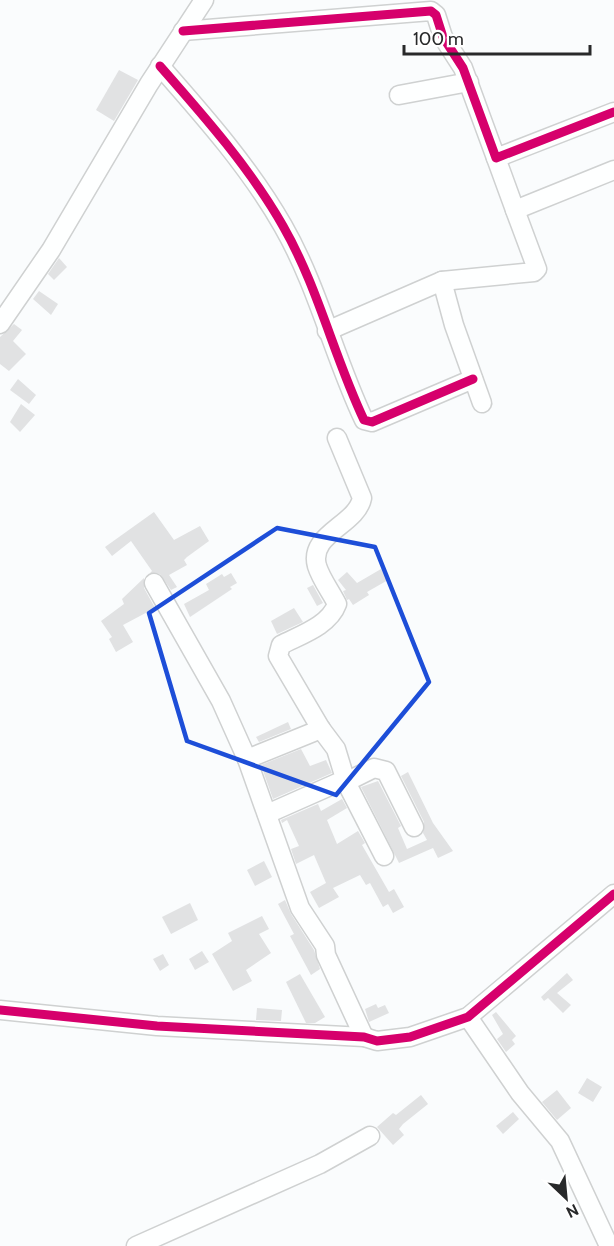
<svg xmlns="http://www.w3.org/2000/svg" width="614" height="1246" font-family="Cabin,sans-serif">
	<rect width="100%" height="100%" fill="#fafcfd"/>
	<g fill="#e1e2e3">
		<path d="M 119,70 L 138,80 L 114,121 L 96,110 Z"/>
		<path d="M 59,258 L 67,267 L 54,280 L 48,274 Z"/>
		<path d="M 39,291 L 58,304 L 51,315 L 33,299 Z"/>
		<path d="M 14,324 L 22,330 L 13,341 L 26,354 L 9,371 L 0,364 L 0,337 Z"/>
		<path d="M 18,379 L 36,395 L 29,404 L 10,390 Z"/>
		<path d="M 21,404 L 35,415 L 20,432 L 10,422 Z"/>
		<path d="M 154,512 L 174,540 L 200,526 L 209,541 L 187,557 L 184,560 L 187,565 L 169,575 L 177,587 L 171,590 L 160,574 L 150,573 L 152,571 L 131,541 L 112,556 L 105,547 Z"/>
		<path d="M 381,569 L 388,580 L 367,592 L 369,595 L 353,605 L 349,599 L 347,600 L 343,591 L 346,590 L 338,580 L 347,572 L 357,583 Z"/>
		<path d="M 231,573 L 237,583 L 230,587 L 232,589 L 190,617 L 184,604 L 209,590 L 206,584 L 222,574 L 224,577 Z"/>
		<path d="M 144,578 L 144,588 L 155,608 L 123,625 L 133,642 L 116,652 L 109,639 L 112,637 L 101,621 L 124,604 L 122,599 Z"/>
		<path d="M 313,585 L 323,603 L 317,606 L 307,588 Z"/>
		<path d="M 294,608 L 303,622 L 277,634 L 271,621 Z"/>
		<path d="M 288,722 L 291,729 L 259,742 L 256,737 Z"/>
		<path d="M 301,749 L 310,766 L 326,760 L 332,773 L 273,799 L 261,765 Z"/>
		<path d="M 408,772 L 433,823 L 453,851 L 438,858 L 433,848 L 399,863 L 361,787 L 378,781 L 401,826 L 398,828 L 407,849 L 427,840 L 423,833 L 424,822 L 401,776 Z"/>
		<path d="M 342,799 L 347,808 L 327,820 L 337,844 L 358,831 L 365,843 L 362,845 L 389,892 L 394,889 L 404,907 L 393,913 L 388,904 L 383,907 L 370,883 L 366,885 L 360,875 L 333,888 L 339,897 L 319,908 L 310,892 L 326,883 L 314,855 L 296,864 L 291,849 L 299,846 L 287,820 L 282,823 L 281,820 L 318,804 L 321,811 Z"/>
		<path d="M 264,861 L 272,877 L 255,886 L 247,870 Z"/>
		<path d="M 285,900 L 291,914 L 314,950 L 320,969 L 311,975 L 290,936 L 294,934 L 278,904 Z"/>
		<path d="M 190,903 L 198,920 L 171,934 L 162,917 Z"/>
		<path d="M 262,916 L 269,929 L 259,934 L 271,953 L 246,970 L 252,981 L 233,991 L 212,954 L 232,941 L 228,933 Z"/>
		<path d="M 202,951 L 209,962 L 195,970 L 189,959 Z"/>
		<path d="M 163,954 L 169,965 L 160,971 L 153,959 Z"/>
		<path d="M 567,973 L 573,980 L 557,993 L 571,1005 L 563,1013 L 548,998 L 544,1001 L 541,997 Z"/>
		<path d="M 300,974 L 325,1017 L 315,1023 L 306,1023 L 286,982 Z"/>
		<path d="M 376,1004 L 378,1008 L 385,1005 L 389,1013 L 369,1022 L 365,1009 Z"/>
		<path d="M 257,1008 L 282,1010 L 281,1021 L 256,1020 Z"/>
		<path d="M 496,1012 L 516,1036 L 512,1040 L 515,1044 L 506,1052 L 497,1039 L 503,1034 L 492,1015 Z"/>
		<path d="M 587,1078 L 602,1087 L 593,1102 L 578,1093 Z"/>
		<path d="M 557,1090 L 571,1108 L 557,1120 L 542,1102 Z"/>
		<path d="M 421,1095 L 428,1104 L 403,1124 L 399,1129 L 404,1135 L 393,1145 L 377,1127 L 393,1113 L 396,1115 Z"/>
		<path d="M 513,1112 L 519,1119 L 503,1134 L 496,1126 Z"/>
	</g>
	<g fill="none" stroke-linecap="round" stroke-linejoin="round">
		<defs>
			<g id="minor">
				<path d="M 183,31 L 431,11 L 436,15 L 443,37 L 463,68 L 496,158 L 614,112"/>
				<path d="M 160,66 C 204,116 250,168 283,226 C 318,287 334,357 364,420 L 372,422 L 473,379"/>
				<path d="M 399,95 L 469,82"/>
				<path d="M 496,158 L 515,210"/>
				<path d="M 442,281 L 454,325 L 482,403"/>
				<path d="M 0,324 L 51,250 L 149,84 L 204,0"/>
				<path d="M 327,331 L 442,281 L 534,272 L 537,269 L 515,210 L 614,170"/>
				<path d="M 154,583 L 221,701 L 247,759 L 300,908 L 325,946 L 326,955 L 364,1037"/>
				<path d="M 247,759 L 321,729"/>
				<path d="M 267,814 L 337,783 L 346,782 L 336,749 L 321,729 L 278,656 L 281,645 C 300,635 329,626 337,604 C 331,592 321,579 317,566 C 308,534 357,525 362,498 L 337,438"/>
				<path d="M 384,856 L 346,782 L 374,768 L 386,771 L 414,827"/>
				<path d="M 0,1010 L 157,1026 L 364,1037 L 377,1041 L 410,1037 L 468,1017 L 614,894"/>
				<path d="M 468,1017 L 520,1093 L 560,1141 L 609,1246"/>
				<path d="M 136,1246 L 320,1164 L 370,1136"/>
			</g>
		</defs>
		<use href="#minor" stroke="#cfd1d1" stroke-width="21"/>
		<use href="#minor" stroke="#feffff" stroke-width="18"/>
		<defs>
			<g id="cycleway">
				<path d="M 183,31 L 431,11 L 436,15 L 443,37 L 463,68 L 496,158 L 614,112"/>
				<path d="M 160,66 C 204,116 250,168 283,226 C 318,287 334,357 364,420 L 372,422 L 473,379"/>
				<path d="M 0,1010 L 157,1026 L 364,1037 L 377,1041 L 410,1037 L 468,1017 L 614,894"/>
			</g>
		</defs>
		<use href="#cycleway" stroke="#fff" stroke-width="13"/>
		<use href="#cycleway" stroke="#d6006c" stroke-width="9"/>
	</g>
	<path fill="none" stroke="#1d4ed8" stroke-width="4.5" stroke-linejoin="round" d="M 277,528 L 375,547 L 429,682 L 336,795 L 187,741 L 149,613 Z"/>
	<g transform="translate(566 1198) rotate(154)" stroke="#ffffff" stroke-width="4.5" paint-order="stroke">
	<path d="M0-4.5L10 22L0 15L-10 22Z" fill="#28292a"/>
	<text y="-9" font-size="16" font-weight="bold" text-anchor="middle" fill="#28292a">N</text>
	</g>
	<path d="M404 45v9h186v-9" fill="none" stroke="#28292a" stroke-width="3"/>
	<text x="413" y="45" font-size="18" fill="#28292a" stroke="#ffffff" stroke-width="4.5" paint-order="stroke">100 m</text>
</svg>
